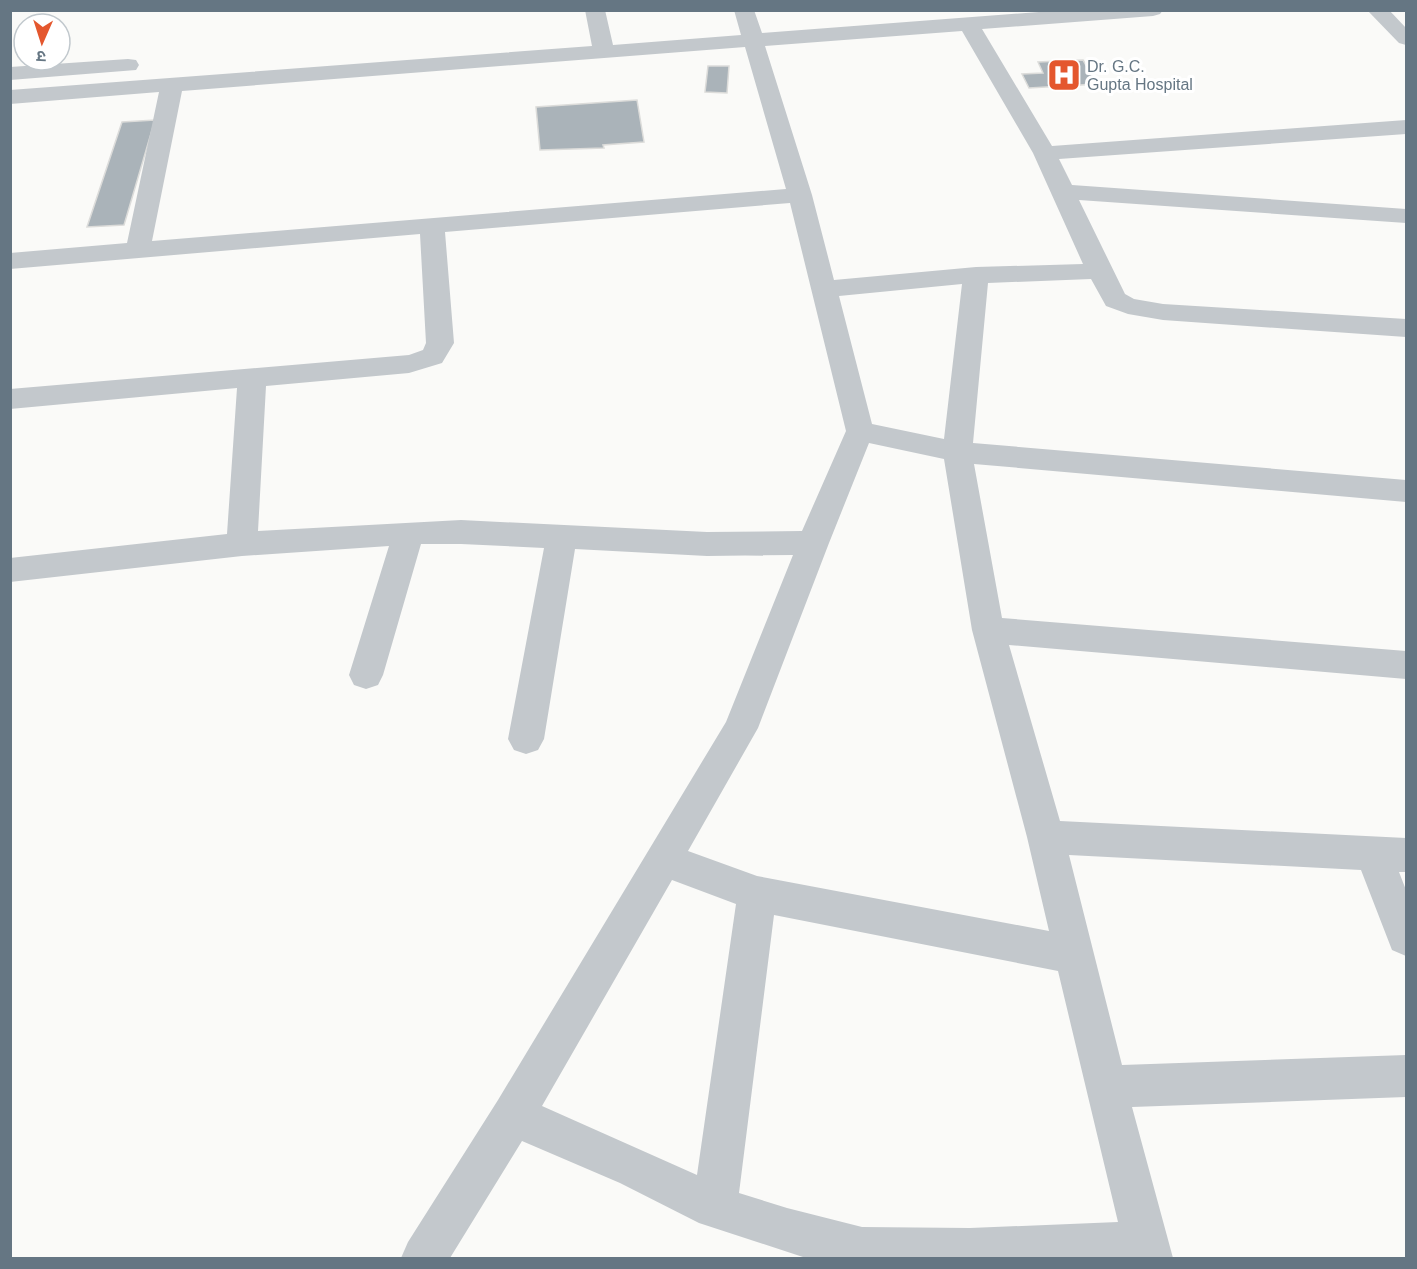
<svg xmlns="http://www.w3.org/2000/svg" width="1417" height="1269" font-family="Helvetica,'Noto Sans Devanagari',sans-serif">
	<rect width="100%" height="100%" fill="#fafaf8"/>
	<g fill="#aab3b9" stroke="#dcdcda" stroke-width="1.5">
		<path d="M 1083,60 L 1097,84 L 1029,88 L 1022,74 L 1043,73 L 1038,62 Z"/>
		<path d="M 708,66 L 729,66 L 727,93 L 705,92 Z"/>
		<path d="M 637,100 L 644,142 L 603,145 L 604,148 L 540,150 L 536,107 Z"/>
		<path d="M 155,120 L 124,225 L 87,227 L 122,122 Z"/>
	</g>
	<g fill="none" stroke-linecap="round" stroke-linejoin="round">
		<g fill="#c3c8cc" fill-rule="evenodd">
			<path d="M 585,10 L 605,10 L 613,45 L 741,35 L 734,10 L 754,10 L 762,33 L 1065,10 L 1163,10 L 1160,14 L 1153,16 L 982,29 L 1052,146 L 1406,120 L 1406,134 L 1059,159 L 1072,185 L 1406,209 L 1406,223 L 1079,200 L 1125,294 L 1134,299 L 1163,304 L 1406,319 L 1406,337 L 1163,320 L 1128,314 L 1106,306 L 1091,279 L 988,283 L 973,443 L 1406,480 L 1406,502 L 974,464 L 1002,618 L 1406,651 L 1406,679 L 1009,645 L 1060,821 L 1406,838 L 1406,872 L 1399,872 L 1406,890 L 1406,956 L 1392,950 L 1361,870 L 1069,855 L 1122,1065 L 1406,1055 L 1406,1097 L 1132,1107 L 1173,1258 L 806,1258 L 699,1223 L 620,1183 L 522,1141 L 450,1258 L 401,1258 L 408,1242 L 498,1100 L 726,722 L 793,555 L 707,556 L 575,549 L 544,739 L 538,750 L 526,754 L 514,750 L 508,739 L 544,548 L 461,544 L 421,544 L 383,675 L 378,685 L 366,689 L 354,685 L 349,675 L 389,546 L 242,556 L 10,582 L 10,558 L 227,534 L 237,388 L 10,409 L 10,389 L 409,355 L 423,350 L 426,343 L 420,234 L 10,269 L 10,253 L 127,243 L 159,92 L 10,104 L 10,90 L 592,46 ZM 962,31 L 1033,153 L 1083,264 L 976,267 L 834,280 L 812,195 L 765,46 ZM 745,47 L 786,189 L 152,241 L 182,91 ZM 790,203 L 846,431 L 802,531 L 707,532 L 461,520 L 258,531 L 266,386 L 409,373 L 442,363 L 454,343 L 445,232 ZM 962,284 L 944,439 L 872,424 L 839,296 ZM 869,443 L 944,459 L 972,630 L 1027,837 L 1049,931 L 757,876 L 688,851 L 758,728 L 829,543 ZM 672,880 L 736,904 L 697,1175 L 542,1106 ZM 774,915 L 1058,971 L 1118,1222 L 970,1228 L 862,1227 L 787,1208 L 739,1193 Z"/>
			<path d="M 1367,10 L 1389,10 L 1406,28 L 1406,45 L 1399,43 Z"/>
			<path d="M 128,59 L 136,60 L 139,65 L 136,70 L 10,80 L 10,67 Z"/>
		</g>
	</g>
	<defs>
		<symbol id="hospital-square" viewBox="-11 -11 22 22"><rect x="-9" y="-9" width="18" height="18" rx="4" fill="#e4572e" stroke="#fff"/><path d="M-5-5h3v3.5h4V-5h3V5h-3V1.5h-4V5h-3Z" fill="#fff"/></symbol>
	</defs>
	<g fill-rule="evenodd">
		<use href="#hospital-square" x="1045" y="56" width="38" height="38"/>
	</g>
	<g text-anchor="middle" stroke-width="6" stroke-linejoin="round" paint-order="stroke">
		<g font-size="16" fill="#657683" stroke="#fff" text-anchor="start">
			<text x="1087" y="72">Dr. G.C.<tspan x="1087" dy="18">Gupta Hospital</tspan></text>
		</g>
	</g>
	<rect width="1417" height="1269" fill="none" stroke="#657683" stroke-width="24"/>
	<g transform="translate(42 42) rotate(183)"><circle r="28" fill="#ffffff" stroke="#c1c8cd" stroke-width="1.5"/>
	<path d="M0-4.5L10 22L0 15L-10 22Z" fill="#e4572e"/>
	<text y="-9" font-size="16" font-weight="bold" text-anchor="middle" fill="#657683">उ</text>
	</g>
</svg>
